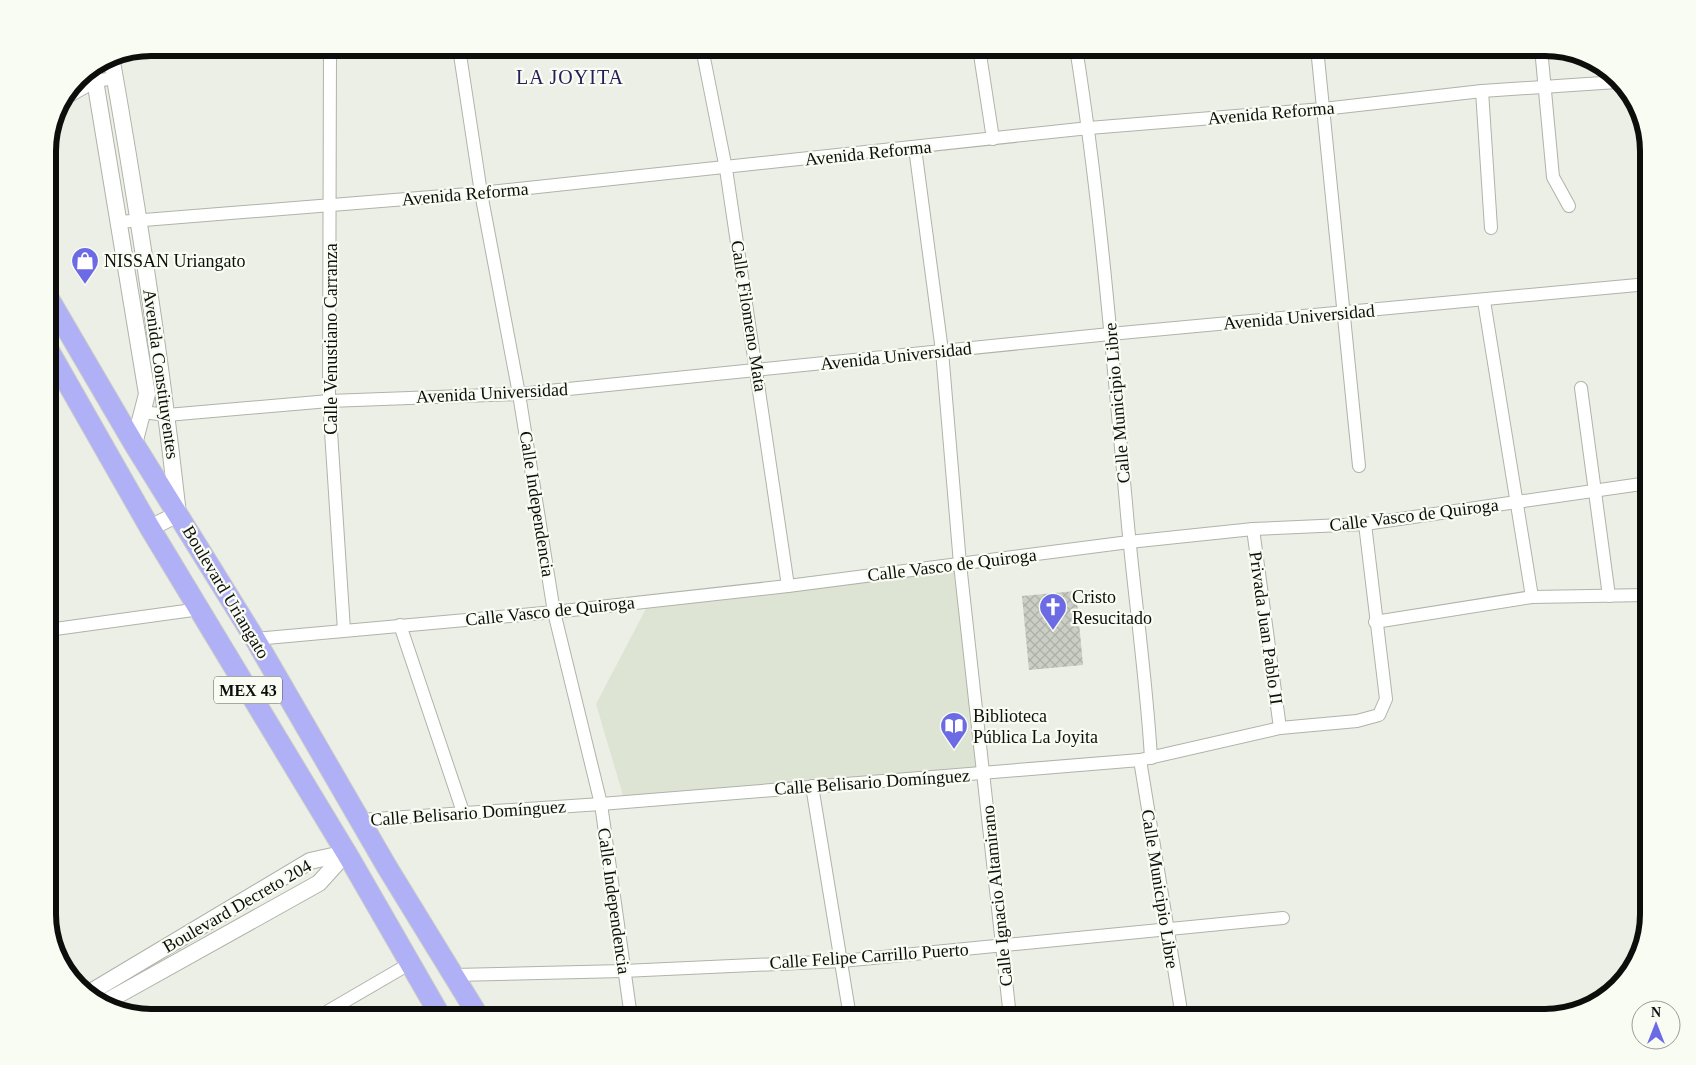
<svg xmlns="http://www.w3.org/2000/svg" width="1696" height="1065" font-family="'Times New Roman',serif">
	<defs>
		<pattern id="building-cross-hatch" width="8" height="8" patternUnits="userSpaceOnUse" patternTransform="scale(1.25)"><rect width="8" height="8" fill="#cbcec5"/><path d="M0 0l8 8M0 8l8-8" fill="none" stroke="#adb0a8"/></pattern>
	</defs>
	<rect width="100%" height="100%" fill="#ebefe5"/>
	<path fill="#dee4d3" d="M 960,564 L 984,774 L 625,802 L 596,704 L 650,601 Z"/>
	<path fill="url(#building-cross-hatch)" d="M 1076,591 L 1083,665 L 1029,670 L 1022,596 Z"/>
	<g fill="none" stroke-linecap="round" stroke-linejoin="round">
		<defs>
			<g id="minor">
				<path d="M 330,48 L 329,401 L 344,630"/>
				<path d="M 459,48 L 481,193 L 519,394 L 554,612 L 601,804 L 631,1017"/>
				<path d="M 702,48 L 726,169 L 788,586"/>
				<path d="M 979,48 L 993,139"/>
				<path d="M 1076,48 C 1100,198 1112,351 1126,503 C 1133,588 1146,673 1151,758"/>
				<path d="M 1317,48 L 1359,466"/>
				<path d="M 1541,48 L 1553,177 L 1569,206"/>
				<path d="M 1482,91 L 1491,228"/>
				<path d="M 64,99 L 96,81 L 114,78"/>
				<path d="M 915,148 L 942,351 L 960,564 L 1010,1017"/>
				<path d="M 119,222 L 481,193 L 1089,128 L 1323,109 L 1482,91 L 1617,82"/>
				<path d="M 1484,301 L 1532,597"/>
				<path d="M 1581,388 L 1609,596"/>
				<path d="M 142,412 L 167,415 L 329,401 L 519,394 L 1110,334 L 1648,284"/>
				<path d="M 1253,529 L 1280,728"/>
				<path d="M 1375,622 L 1532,597 L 1648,595"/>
				<path d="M 400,625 L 463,812"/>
				<path d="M 48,630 L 200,609"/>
				<path d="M 255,639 L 554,612 L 788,586 L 1129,542 L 1253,529 L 1365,524 L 1648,483"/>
				<path d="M 1140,760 L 1182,1017"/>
				<path d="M 812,786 L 850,1017"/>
				<path d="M 360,820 L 601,804 L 1140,760 L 1280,728 L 1357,721 L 1379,715 L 1386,699 L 1365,524"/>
				<path d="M 454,975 L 623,971 L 842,961 L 1283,918"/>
				<path d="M 318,1017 L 409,964"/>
			</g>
			<g id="tertiary">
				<path d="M 111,56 C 138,208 161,361 178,514 L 150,528"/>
				<path d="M 93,68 L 147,394 L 134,444"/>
				<path d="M 89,993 L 310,861 L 346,853"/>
				<path d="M 102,1004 L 319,883 L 346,853"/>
			</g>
			<g id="primary">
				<path d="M 48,297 L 134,444 L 255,639 L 387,867 L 479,1017"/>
				<path d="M 48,349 L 150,528 L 350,859 L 441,1017"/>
			</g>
		</defs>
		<use href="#minor" stroke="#afb3a9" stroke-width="14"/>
		<use href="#tertiary" stroke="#afb3a9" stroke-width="18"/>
		<use href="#primary" stroke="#cacac9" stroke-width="22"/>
		<use href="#minor" stroke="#fff" stroke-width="12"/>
		<use href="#tertiary" stroke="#fff" stroke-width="16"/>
		<use href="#primary" stroke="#b0b0f6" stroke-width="20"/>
	</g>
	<defs>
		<symbol id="shop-pin" viewBox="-11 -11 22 30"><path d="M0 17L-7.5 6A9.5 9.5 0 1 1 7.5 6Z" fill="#6c6ae4" stroke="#f8fcf2"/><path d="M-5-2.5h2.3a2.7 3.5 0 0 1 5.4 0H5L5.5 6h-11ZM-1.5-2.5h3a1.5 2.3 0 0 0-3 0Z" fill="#fff"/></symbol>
		<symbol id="church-pin" viewBox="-11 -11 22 30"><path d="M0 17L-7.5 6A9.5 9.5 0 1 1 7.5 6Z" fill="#6c6ae4" stroke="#f8fcf2"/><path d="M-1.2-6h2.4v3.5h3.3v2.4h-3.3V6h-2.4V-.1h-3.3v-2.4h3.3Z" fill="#fff"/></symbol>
		<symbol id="library-pin" viewBox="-11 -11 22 30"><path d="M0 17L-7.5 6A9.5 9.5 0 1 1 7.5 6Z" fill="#6c6ae4" stroke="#f8fcf2"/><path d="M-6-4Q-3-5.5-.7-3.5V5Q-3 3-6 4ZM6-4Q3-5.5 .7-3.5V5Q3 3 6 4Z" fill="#fff"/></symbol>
	</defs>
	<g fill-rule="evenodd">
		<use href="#shop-pin" x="69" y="245" width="32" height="43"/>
		<use href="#church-pin" x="1037" y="591" width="32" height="43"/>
		<use href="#library-pin" x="938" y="710" width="32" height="43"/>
	</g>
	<g text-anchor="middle" stroke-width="4.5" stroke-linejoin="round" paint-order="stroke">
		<rect fill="#f8fcf2" stroke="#545550" stroke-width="1" x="214" y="676.5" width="68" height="27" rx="4"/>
		<g font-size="16" font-weight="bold" fill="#0d0e0b">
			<text x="248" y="696">MEX 43</text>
		</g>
		<g font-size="18" fill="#0d0e0b" stroke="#f8fcf2">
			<text transform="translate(1271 113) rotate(-5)" y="6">Avenida Reforma</text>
			<text transform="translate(868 153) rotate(-6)" y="6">Avenida Reforma</text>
			<text transform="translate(465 194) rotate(-5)" y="6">Avenida Reforma</text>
			<text transform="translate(749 316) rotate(81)" y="6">Calle Filomeno Mata</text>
			<text transform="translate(1299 317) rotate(-5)" y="6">Avenida Universidad</text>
			<text transform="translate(331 339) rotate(-90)" y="6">Calle Venustiano Carranza</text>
			<text transform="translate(896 356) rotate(-6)" y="6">Avenida Universidad</text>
			<text transform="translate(161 374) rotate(82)" y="6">Avenida Constituyentes</text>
			<text transform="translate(492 393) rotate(-3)" y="6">Avenida Universidad</text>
			<text transform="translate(1117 403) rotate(-95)" y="6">Calle Municipio Libre</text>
			<text transform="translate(537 504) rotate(81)" y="6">Calle Independencia</text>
			<text transform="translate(1414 515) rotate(-7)" y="6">Calle Vasco de Quiroga</text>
			<text transform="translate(952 565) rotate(-7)" y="6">Calle Vasco de Quiroga</text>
			<text transform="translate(226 592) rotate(59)" y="6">Boulevard Uriangato</text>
			<text transform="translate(550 611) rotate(-6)" y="6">Calle Vasco de Quiroga</text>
			<text transform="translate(1266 628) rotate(82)" y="6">Privada Juan Pablo II</text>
			<text transform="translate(872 782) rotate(-4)" y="6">Calle Belisario Domínguez</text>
			<text transform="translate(468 813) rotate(-4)" y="6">Calle Belisario Domínguez</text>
			<text transform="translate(1160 889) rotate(81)" y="6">Calle Municipio Libre</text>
			<text transform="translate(997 896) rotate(-96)" y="6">Calle Ignacio Altamirano</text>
			<text transform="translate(614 901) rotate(82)" y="6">Calle Independencia</text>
			<text transform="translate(237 906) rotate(-30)" y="6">Boulevard Decreto 204</text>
			<text transform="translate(869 956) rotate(-4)" y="6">Calle Felipe Carrillo Puerto</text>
		</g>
		<g font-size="18" fill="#0d0e0b" stroke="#f8fcf2" text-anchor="start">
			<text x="104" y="267">NISSAN Uriangato</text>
			<text x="1072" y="603">Cristo<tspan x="1072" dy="21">Resucitado</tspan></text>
			<text x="973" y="722">Biblioteca<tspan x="973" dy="21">Pública La Joyita</tspan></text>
		</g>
		<g font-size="20" letter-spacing="1" fill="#23205a" stroke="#f8fcf2">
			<text x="570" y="84">LA JOYITA</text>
		</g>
	</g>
	<path d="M0 0H1696V1065H0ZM151 56H1545A95 95 0 0 1 1640 151V914A95 95 0 0 1 1545 1009H151A95 95 0 0 1 56 914V151A95 95 0 0 1 151 56Z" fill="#f8fcf2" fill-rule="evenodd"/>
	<path fill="none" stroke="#0d0e0b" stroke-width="6" d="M151 56H1545A95 95 0 0 1 1640 151V914A95 95 0 0 1 1545 1009H151A95 95 0 0 1 56 914V151A95 95 0 0 1 151 56Z"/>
	<g transform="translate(1656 1025)"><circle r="24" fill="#f8fcf2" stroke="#9a9d96"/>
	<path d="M0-4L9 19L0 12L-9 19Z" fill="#6c6ae4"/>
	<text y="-8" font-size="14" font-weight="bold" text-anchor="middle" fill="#0d0e0b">N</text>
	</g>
</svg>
